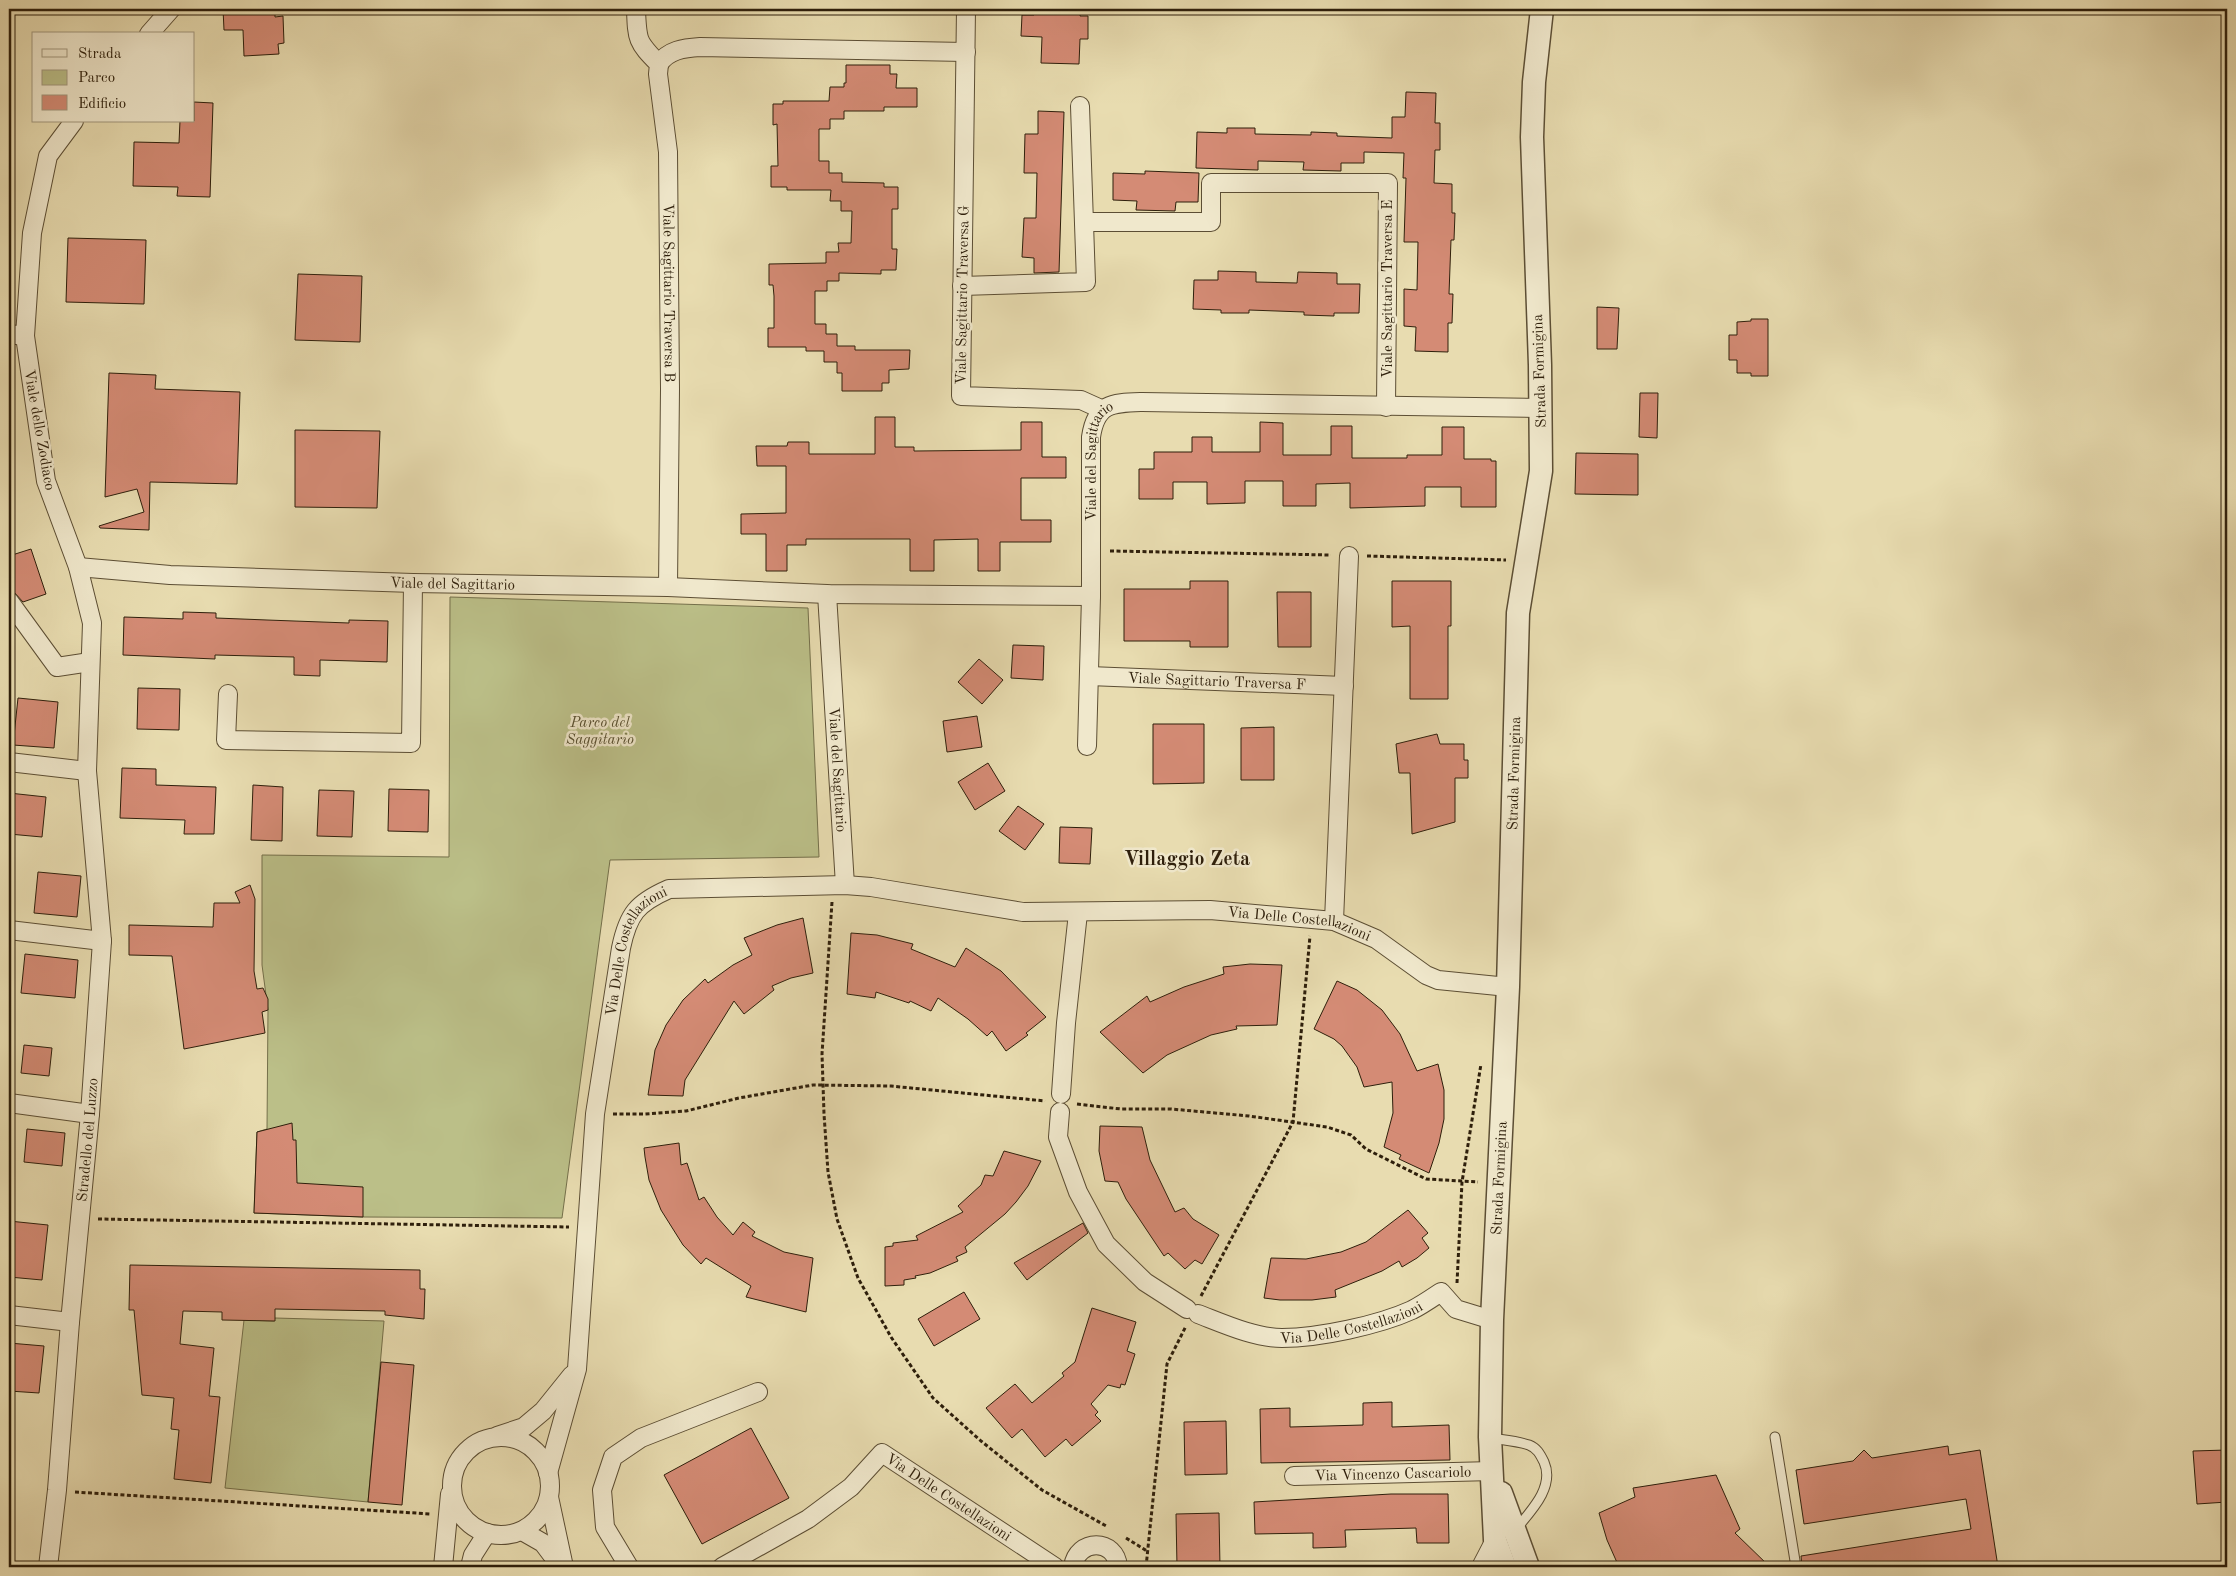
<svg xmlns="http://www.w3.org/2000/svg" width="2236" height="1576" font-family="'Old Standard TT',serif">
	<rect width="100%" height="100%" fill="#e8dcb0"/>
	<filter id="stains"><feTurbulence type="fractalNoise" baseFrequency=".004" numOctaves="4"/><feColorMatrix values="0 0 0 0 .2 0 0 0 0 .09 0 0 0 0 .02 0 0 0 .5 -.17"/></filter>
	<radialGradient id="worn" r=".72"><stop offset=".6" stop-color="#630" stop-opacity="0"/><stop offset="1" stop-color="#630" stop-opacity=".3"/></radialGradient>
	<g fill="#bbbf88" stroke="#746f4a">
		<path d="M 450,597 L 808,608 L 819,857 L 610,860 L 562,1218 L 363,1217 L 254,1213 L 257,1132 L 267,1129 L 268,1010 L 262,965 L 262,855 L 449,857 Z"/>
		<path d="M 275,1318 L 384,1321 L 368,1502 L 225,1488 L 244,1320 L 274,1321 Z"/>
	</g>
	<g fill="#d48b75" stroke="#2e1f0b">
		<path d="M 223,9 L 275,9 L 275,17 L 283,16 L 284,43 L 278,44 L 279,54 L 244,56 L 243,30 L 224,30 Z"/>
		<path d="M 1034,9 L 1081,9 L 1080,16 L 1088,16 L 1088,39 L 1080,39 L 1079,64 L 1041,63 L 1042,37 L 1021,36 L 1022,15 L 1034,15 Z"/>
		<path d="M 846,65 L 890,65 L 890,74 L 897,74 L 896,88 L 917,88 L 917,107 L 884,107 L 884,111 L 844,111 L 844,119 L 830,119 L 830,129 L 819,129 L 819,161 L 829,161 L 829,173 L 842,173 L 842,182 L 884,183 L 884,187 L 898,187 L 898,209 L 892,209 L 892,249 L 897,249 L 896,270 L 881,270 L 881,274 L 839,273 L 839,281 L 827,281 L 827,291 L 815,291 L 815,324 L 826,324 L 826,334 L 837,334 L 837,346 L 855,346 L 855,350 L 910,350 L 909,369 L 889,370 L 889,383 L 882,383 L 882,391 L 842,391 L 842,373 L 837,373 L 837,362 L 824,362 L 824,351 L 806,351 L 806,347 L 768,347 L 768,328 L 774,328 L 774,296 L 773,285 L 769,285 L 769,264 L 826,263 L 826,252 L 839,252 L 838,243 L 851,243 L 852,211 L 841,211 L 841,201 L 830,201 L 831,190 L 787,190 L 787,187 L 771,187 L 771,166 L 778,166 L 777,124 L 773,125 L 773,104 L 783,104 L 783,101 L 829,101 L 830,87 L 844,87 L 844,83 L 846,83 Z"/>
		<path d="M 1406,92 L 1436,93 L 1435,123 L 1440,123 L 1440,150 L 1435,150 L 1434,183 L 1452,184 L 1452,213 L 1455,213 L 1454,240 L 1451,240 L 1449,294 L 1453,294 L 1452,323 L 1448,323 L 1448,352 L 1415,351 L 1416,327 L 1404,326 L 1404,289 L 1417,290 L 1418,242 L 1404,242 L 1406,178 L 1403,178 L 1404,153 L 1364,152 L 1364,163 L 1341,163 L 1341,171 L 1303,170 L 1304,162 L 1258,161 L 1258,170 L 1196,168 L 1197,132 L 1227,133 L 1227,128 L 1255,128 L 1255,134 L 1311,135 L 1311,132 L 1337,133 L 1337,136 L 1392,138 L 1392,117 L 1405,117 Z"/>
		<path d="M 194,102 L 213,103 L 210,197 L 177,196 L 178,187 L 133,186 L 134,142 L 179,143 L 180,121 L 194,121 Z"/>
		<path d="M 1038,111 L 1064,112 L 1059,272 L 1034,273 L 1034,258 L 1022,257 L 1024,218 L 1036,218 L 1037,173 L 1024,173 L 1025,134 L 1038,134 Z"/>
		<path d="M 1145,171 L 1199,173 L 1198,202 L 1176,202 L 1175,211 L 1136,210 L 1137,201 L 1113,200 L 1113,173 L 1145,174 Z"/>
		<path d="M 68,238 L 146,240 L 144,304 L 66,302 Z"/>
		<path d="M 1218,271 L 1256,272 L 1256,282 L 1297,283 L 1298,272 L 1337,273 L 1337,284 L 1360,284 L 1359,313 L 1334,313 L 1334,316 L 1304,315 L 1304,312 L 1249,310 L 1249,313 L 1221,313 L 1221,310 L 1193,309 L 1194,280 L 1218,280 Z"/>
		<path d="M 298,274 L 362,276 L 360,342 L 295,340 Z"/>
		<path d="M 1597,307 L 1619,308 L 1617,349 L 1597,349 Z"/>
		<path d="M 1751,319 L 1768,319 L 1768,376 L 1751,376 L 1751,373 L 1737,373 L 1737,360 L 1729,360 L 1729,335 L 1737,335 L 1737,322 L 1751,321 Z"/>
		<path d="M 109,373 L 156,375 L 155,389 L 240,392 L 237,484 L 150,482 L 149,530 L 100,528 L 99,526 L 144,512 L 137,489 L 105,497 Z"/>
		<path d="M 1640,393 L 1658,393 L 1657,438 L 1639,437 Z"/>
		<path d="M 875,417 L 895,417 L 895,447 L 914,447 L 914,451 L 1021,450 L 1021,422 L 1042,422 L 1042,457 L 1066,457 L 1066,478 L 1021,478 L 1021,520 L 1051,520 L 1051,542 L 1000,542 L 1000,571 L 978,571 L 978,539 L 934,540 L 934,571 L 910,571 L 910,539 L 806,539 L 806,545 L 787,545 L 787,571 L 766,571 L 766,534 L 741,534 L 741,514 L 786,513 L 786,466 L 757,466 L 756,446 L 787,446 L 788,442 L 809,442 L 809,454 L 875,454 Z"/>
		<path d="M 1260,422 L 1283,423 L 1283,455 L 1331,455 L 1331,426 L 1352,426 L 1352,458 L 1407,458 L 1407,455 L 1442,455 L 1442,427 L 1464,427 L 1464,459 L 1491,459 L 1491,461 L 1496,461 L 1496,507 L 1461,507 L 1461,487 L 1425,487 L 1425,506 L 1350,508 L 1350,483 L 1316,484 L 1316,506 L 1283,506 L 1283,481 L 1245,481 L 1245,503 L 1207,504 L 1207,482 L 1173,482 L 1173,499 L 1139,499 L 1139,469 L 1154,469 L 1154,452 L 1192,452 L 1192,437 L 1212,437 L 1212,452 L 1260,452 Z"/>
		<path d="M 295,430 L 380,431 L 377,508 L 295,507 Z"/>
		<path d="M 1576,453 L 1638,454 L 1638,495 L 1575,494 Z"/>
		<path d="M 31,549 L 46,594 L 23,602 L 13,591 L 9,578 L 9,556 Z"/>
		<path d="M 1190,581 L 1228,581 L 1228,647 L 1190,647 L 1190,641 L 1124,641 L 1124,589 L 1190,589 Z"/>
		<path d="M 1392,581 L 1451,581 L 1451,626 L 1448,626 L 1448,699 L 1410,699 L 1410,626 L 1392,627 Z"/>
		<path d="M 1277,592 L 1311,592 L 1311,647 L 1278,647 Z"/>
		<path d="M 183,612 L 216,613 L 216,618 L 267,620 L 349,623 L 349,620 L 388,621 L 387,662 L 320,660 L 320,676 L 294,675 L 294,657 L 215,655 L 215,659 L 123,655 L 124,617 L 183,619 Z"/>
		<path d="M 1013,645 L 1044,646 L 1043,680 L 1011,678 Z"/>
		<path d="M 979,659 L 1003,680 L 982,704 L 958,682 Z"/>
		<path d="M 138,688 L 180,689 L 179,730 L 137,729 Z"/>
		<path d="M 18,698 L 58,702 L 54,748 L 13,745 Z"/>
		<path d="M 977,716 L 982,747 L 947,752 L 943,721 Z"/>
		<path d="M 1153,724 L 1204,724 L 1204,783 L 1153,784 Z"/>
		<path d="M 1274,727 L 1274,780 L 1241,780 L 1241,728 Z"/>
		<path d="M 1437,734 L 1440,744 L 1464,744 L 1464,760 L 1468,760 L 1468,778 L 1455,778 L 1455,822 L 1412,834 L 1410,773 L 1399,773 L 1396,744 Z"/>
		<path d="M 988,763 L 1005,791 L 975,810 L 958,782 Z"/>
		<path d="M 122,768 L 156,769 L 156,785 L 216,787 L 214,834 L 184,834 L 185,820 L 120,818 Z"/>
		<path d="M 253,785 L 283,787 L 282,841 L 251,840 Z"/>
		<path d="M 389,789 L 429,790 L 428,832 L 388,831 Z"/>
		<path d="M 319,790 L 354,791 L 352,837 L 317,836 Z"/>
		<path d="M 9,793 L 46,797 L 42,837 L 9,834 Z"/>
		<path d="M 1018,806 L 1044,824 L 1025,850 L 999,831 Z"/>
		<path d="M 1060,827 L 1092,828 L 1090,864 L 1059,863 Z"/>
		<path d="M 38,872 L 81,876 L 77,917 L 34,913 Z"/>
		<path d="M 250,885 L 255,899 L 254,971 L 257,989 L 263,988 L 268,999 L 268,1010 L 262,1012 L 265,1033 L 184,1049 L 172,956 L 129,955 L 129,925 L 213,927 L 214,903 L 240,903 L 235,892 Z"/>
		<path d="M 803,918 L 813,973 L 791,978 L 772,986 L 774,990 L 744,1014 L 734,1001 L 685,1080 L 683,1096 L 648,1095 L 655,1050 L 666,1025 L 683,1000 L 705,979 L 708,983 L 733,965 L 752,955 L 744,938 L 777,925 Z"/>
		<path d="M 851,933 L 877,935 L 913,944 L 911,949 L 955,967 L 966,948 L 1001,971 L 1046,1017 L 1026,1033 L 1028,1035 L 1006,1051 L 992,1031 L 987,1036 L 968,1019 L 938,998 L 931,1011 L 910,1001 L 909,1003 L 876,992 L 875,998 L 847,994 Z"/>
		<path d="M 25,954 L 78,960 L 75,998 L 21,993 Z"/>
		<path d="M 1250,964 L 1282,965 L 1277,1025 L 1236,1026 L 1237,1029 L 1211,1035 L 1167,1055 L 1143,1073 L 1100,1032 L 1147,996 L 1150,1002 L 1184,987 L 1224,974 L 1223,967 Z"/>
		<path d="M 1337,981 L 1357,990 L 1382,1010 L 1400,1034 L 1417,1071 L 1438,1064 L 1444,1090 L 1444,1119 L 1439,1143 L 1429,1173 L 1399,1159 L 1401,1155 L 1384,1147 L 1393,1113 L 1392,1082 L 1364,1087 L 1357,1067 L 1342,1046 L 1334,1039 L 1314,1029 Z"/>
		<path d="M 24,1045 L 52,1048 L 49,1076 L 21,1073 Z"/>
		<path d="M 292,1123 L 293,1140 L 296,1140 L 297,1183 L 363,1187 L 363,1217 L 254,1213 L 257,1132 Z"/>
		<path d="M 1100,1126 L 1142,1127 L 1150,1160 L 1175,1212 L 1184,1208 L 1193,1219 L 1219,1235 L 1202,1264 L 1195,1260 L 1185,1269 L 1168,1253 L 1164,1256 L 1126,1199 L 1118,1182 L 1105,1181 L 1099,1151 Z"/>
		<path d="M 27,1129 L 65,1133 L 62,1166 L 24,1162 Z"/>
		<path d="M 679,1143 L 681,1165 L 687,1163 L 699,1200 L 704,1197 L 717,1217 L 733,1235 L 743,1222 L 755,1232 L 752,1236 L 784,1252 L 813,1258 L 806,1312 L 746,1297 L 751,1286 L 706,1258 L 701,1264 L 683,1245 L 661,1210 L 649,1180 L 645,1157 L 644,1148 Z"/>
		<path d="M 1004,1151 L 1041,1161 L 1028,1186 L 1016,1202 L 1005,1214 L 965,1247 L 967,1252 L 956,1257 L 958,1261 L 930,1273 L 915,1276 L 916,1278 L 904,1280 L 904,1285 L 885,1286 L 885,1247 L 893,1246 L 893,1243 L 918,1240 L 916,1236 L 963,1212 L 958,1206 L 981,1185 L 985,1175 L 993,1176 Z"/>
		<path d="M 1408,1210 L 1428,1233 L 1422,1238 L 1429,1248 L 1417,1258 L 1402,1267 L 1399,1261 L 1382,1271 L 1335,1290 L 1336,1297 L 1312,1300 L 1280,1300 L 1264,1298 L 1271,1258 L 1306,1259 L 1341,1252 L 1366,1242 Z"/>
		<path d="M 9,1221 L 48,1225 L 42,1280 L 9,1277 Z"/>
		<path d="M 1083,1223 L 1088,1233 L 1027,1280 L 1014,1263 Z"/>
		<path d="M 130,1265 L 420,1270 L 420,1289 L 425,1289 L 424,1319 L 385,1315 L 385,1311 L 275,1309 L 275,1321 L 222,1320 L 222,1312 L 183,1311 L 180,1344 L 214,1348 L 209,1396 L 220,1397 L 211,1483 L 174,1479 L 179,1430 L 171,1429 L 174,1398 L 142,1395 L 134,1310 L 129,1310 Z"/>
		<path d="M 964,1292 L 980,1319 L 934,1346 L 918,1319 Z"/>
		<path d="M 1092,1308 L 1136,1322 L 1127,1351 L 1135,1354 L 1125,1385 L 1121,1384 L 1120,1388 L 1108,1385 L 1091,1404 L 1098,1412 L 1095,1415 L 1101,1421 L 1072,1446 L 1066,1439 L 1045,1457 L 1022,1429 L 1012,1438 L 986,1408 L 1015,1384 L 1032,1403 L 1064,1376 L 1062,1373 L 1075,1362 Z"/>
		<path d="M 9,1343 L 44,1346 L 39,1393 L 9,1391 Z"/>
		<path d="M 381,1362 L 414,1365 L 402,1505 L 368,1502 Z"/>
		<path d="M 1392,1402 L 1392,1427 L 1449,1425 L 1450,1460 L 1261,1463 L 1260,1409 L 1290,1408 L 1290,1427 L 1363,1425 L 1363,1403 Z"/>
		<path d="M 1226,1421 L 1227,1474 L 1185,1475 L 1184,1422 Z"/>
		<path d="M 751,1428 L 789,1498 L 702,1544 L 664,1475 Z"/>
		<path d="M 1948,1446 L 1949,1455 L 1980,1450 L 1998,1567 L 1802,1567 L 1801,1556 L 1971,1529 L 1966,1499 L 1804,1524 L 1796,1470 L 1853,1461 L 1864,1450 L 1872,1458 Z"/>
		<path d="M 2227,1450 L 2227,1502 L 2197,1504 L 2193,1451 Z"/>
		<path d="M 1716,1475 L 1740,1529 L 1735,1533 L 1770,1567 L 1619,1567 L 1607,1540 L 1599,1513 L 1635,1497 L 1633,1488 Z"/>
		<path d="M 1391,1494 L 1448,1494 L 1449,1543 L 1417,1543 L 1416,1528 L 1345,1530 L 1346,1547 L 1313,1548 L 1313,1533 L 1255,1534 L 1254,1502 Z"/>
		<path d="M 1219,1513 L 1220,1567 L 1177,1567 L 1176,1514 Z"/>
	</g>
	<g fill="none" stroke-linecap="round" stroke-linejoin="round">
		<defs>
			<g id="service">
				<path d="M 1775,1437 L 1796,1567"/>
				<path d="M 1491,1438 C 1503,1440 1517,1441 1529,1445 C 1537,1448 1540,1454 1544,1462 C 1555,1487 1531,1511 1516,1529"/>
			</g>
			<g id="minor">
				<path id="s1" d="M 636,9 C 637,40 637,42 659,64 L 658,74 L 668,152 L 670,389 L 668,587"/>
				<path d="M 966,9 L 961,396 L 1081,400 L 1101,409"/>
				<path d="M 149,34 L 171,9"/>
				<path d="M 659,64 C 668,50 684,48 700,47 L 966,52"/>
				<path d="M 1084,222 L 1211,222 L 1211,183 L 1388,183 L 1386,407"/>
				<path d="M 962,286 L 1086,282 L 1080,106"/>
				<path d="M 9,334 L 25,336"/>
				<path id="s2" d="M 78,567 L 170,575 L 413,583 L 668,587 L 827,594 L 1091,596 L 1091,437 C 1096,403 1112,403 1142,402 L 1541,408"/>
				<path id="s3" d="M 827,594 L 845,885"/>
				<path d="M 9,601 L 57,667 L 90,662"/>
				<path id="s4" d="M 1089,676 L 1344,686"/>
				<path d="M 228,694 L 226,740 L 411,743 L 413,583"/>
				<path d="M 1087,746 L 1091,596"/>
				<path d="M 9,762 L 87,771"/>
				<path d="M 1334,921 L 1349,556"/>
				<path d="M 9,930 L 102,941"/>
				<path d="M 1061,1094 L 1066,1023 L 1078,913"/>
				<path d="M 9,1103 L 90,1114"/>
				<path d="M 1060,1112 L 1058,1137 L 1078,1192 L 1106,1244 L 1145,1282 L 1187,1309"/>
				<path id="s5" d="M 1198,1314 C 1224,1324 1255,1338 1282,1338 C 1319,1338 1379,1325 1412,1310 C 1422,1305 1432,1298 1441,1292 L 1456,1309 L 1492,1320"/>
				<path d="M 9,1315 L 70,1322"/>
				<path d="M 497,1436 L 524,1427 L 543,1411 L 572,1375"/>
				<circle cx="501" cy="1486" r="49"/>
				<path id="s6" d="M 548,1473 L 577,1369 L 595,1114 L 621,948 C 628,914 637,903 669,889 L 845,885 L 871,887 L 1023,912 L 1210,910 L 1334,921 L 1376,939 L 1426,975 L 1438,980 L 1508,987"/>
				<path id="s7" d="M 1294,1476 L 1493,1471"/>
				<path d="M 549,1497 L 564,1567"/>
				<path d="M 522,1531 L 543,1543 L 561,1567"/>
				<path id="s8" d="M 48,1567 L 57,1490 L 70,1322 L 90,1114 L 102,941 L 87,771 L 92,623 L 78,567 L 46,481 L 25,336 L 32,233 L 48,156 L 74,121"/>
				<path d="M 443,1567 L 450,1494"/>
				<path d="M 470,1567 L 473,1555 L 487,1533"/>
				<path d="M 629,1567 L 605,1527 L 602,1490 L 613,1457 L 641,1438 L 758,1392"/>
				<path id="s9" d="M 722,1567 L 808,1519 L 851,1487 L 882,1453 L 1055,1567"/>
				<path d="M 1073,1567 C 1077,1538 1116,1538 1118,1567"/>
				<path d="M 1481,1567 L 1495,1540"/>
			</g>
			<g id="tertiary">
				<path d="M 1501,1493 L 1528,1567"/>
				<path id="s10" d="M 1505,1567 L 1495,1540 L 1490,1437 L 1492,1320 L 1508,987 L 1518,613 L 1541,471 L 1540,365 L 1532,137 L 1534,82 L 1542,9"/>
			</g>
		</defs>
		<use href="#service" stroke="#5c4e34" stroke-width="11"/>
		<use href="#minor" stroke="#5c4e34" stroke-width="20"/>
		<use href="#tertiary" stroke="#5c4e34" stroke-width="25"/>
		<g stroke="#2e1f0b" stroke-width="3" stroke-dasharray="4 2.5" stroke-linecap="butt">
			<path d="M 1110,551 L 1331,555"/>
			<path d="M 1367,556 L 1506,560"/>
			<path d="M 832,902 L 822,1054 L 824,1114 L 828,1172 L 837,1219 L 858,1278 L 891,1337 L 933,1398 L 981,1441 L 1042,1490 L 1108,1527"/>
			<path d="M 1077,1104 L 1121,1109 L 1171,1109 L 1249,1116 L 1327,1127 L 1351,1135 L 1366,1149 L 1426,1179 L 1478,1182"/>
			<path d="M 613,1114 L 645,1114 L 686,1111 L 739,1098 L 813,1085 L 891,1086 L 1045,1101"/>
			<path d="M 98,1219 L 569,1227"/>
			<path d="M 1457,1283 L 1462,1182 L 1481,1064"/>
			<path d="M 1201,1296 L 1293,1122 L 1310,936"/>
			<path d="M 75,1492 L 431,1514"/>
			<path d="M 1126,1538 L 1147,1551"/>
			<path d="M 1146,1567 L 1167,1364 L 1186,1326"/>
		</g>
		<use href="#service" stroke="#f0e8cc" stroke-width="9"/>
		<use href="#minor" stroke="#f0e8cc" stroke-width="18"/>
		<use href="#tertiary" stroke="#f0e8cc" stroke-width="22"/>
	</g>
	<g text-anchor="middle" stroke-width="5" stroke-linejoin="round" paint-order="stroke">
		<g font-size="15" fill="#2e1f0b" stroke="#f0e8cc">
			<text transform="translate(1387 289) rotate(-90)" y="5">Viale Sagittario Traversa E</text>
			<text dy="5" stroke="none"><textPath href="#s1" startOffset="292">Viale Sagittario Traversa B</textPath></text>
			<text transform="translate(962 295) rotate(-89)" y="5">Viale Sagittario Traversa G</text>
			<text transform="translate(1539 371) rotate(-92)" y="5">Strada Formigina</text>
			<text transform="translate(40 430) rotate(80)" y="5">Viale dello Zodiaco</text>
			<text dy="5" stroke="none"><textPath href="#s2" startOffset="1151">Viale del Sagittario</textPath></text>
			<text dy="5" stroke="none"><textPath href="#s2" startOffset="375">Viale del Sagittario</textPath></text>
			<text dy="5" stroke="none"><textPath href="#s4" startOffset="128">Viale Sagittario Traversa F</textPath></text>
			<text dy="5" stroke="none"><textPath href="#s3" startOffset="176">Viale del Sagittario</textPath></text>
			<text dy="5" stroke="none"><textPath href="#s10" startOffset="796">Strada Formigina</textPath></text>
			<text dy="5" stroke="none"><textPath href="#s6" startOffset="1246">Via Delle Costellazioni</textPath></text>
			<text dy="5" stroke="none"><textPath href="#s6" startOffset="536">Via Delle Costellazioni</textPath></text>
			<text dy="5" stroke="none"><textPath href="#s8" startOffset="429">Stradello del Luzzo</textPath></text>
			<text dy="5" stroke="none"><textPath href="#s10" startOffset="391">Strada Formigina</textPath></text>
			<text dy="5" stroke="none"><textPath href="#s5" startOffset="159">Via Delle Costellazioni</textPath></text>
			<text dy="5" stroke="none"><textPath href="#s7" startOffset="99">Via Vincenzo Cascariolo</textPath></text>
			<text dy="5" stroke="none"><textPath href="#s9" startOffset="278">Via Delle Costellazioni</textPath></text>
		</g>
		<g font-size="15" font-style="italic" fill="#584f30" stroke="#f0e8cc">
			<text x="600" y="727">Parco del<tspan x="600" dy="17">Saggitario</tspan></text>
		</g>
		<g font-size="20" font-weight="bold" fill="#2e1f0b" stroke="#f0e8cc">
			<text x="1187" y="865">Villaggio Zeta</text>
		</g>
	</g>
	<rect width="2236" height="1576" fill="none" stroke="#e8dcb0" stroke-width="30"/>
	<rect x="10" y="10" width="2216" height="1556" fill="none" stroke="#2e1f0b" stroke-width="2.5"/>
	<rect x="15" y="15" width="2206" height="1546" fill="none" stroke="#2e1f0b"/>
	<rect x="32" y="32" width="162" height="90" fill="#f0e8cc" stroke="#a2987f"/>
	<rect x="42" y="49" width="25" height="8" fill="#f0e8cc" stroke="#a2987f"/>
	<text x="78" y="58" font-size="15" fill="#2e1f0b">Strada</text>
	<rect x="42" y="70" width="25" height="15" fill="#bbbf88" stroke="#a2987f"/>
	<text x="78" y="82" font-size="15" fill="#2e1f0b">Parco</text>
	<rect x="42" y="95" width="25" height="15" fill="#d48b75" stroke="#a2987f"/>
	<text x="78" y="108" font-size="15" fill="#2e1f0b">Edificio</text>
	<rect width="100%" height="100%" filter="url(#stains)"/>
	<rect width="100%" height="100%" fill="url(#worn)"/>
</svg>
